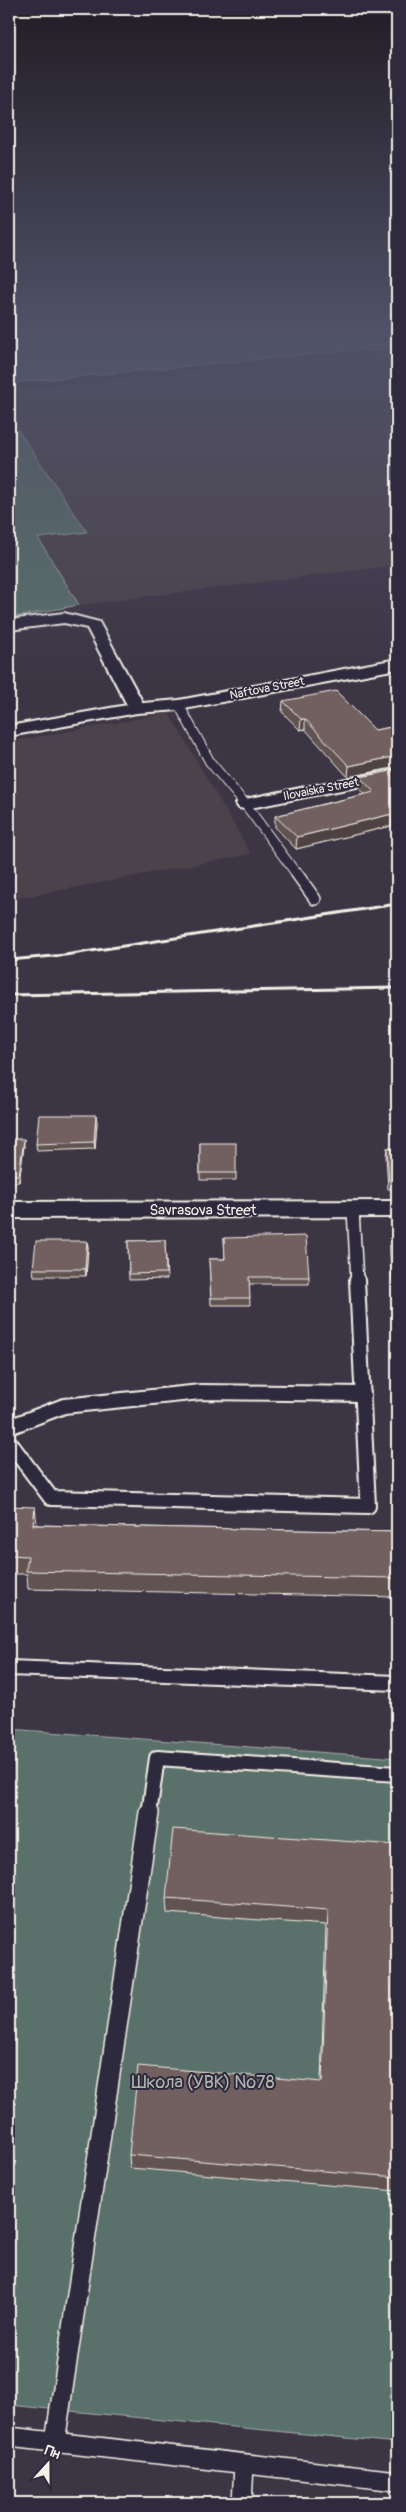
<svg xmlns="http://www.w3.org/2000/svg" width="406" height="2512" font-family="Pangolin,sans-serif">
	<rect width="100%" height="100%" fill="#3c3544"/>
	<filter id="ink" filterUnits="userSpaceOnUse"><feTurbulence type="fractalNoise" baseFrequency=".02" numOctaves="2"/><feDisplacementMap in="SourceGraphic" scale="10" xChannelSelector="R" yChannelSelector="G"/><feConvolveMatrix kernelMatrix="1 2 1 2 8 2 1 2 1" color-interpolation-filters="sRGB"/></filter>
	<g filter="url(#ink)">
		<g fill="#4c424c">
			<path d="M 397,352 L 397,565 L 79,605 L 38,538 L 87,532 L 9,416 L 9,390 Z"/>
			<path d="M 169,713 L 251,854 L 9,900 L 9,742 Z"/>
		</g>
		<g fill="#5a706a" stroke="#a7b0a9">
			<path d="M 9,329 L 397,329 L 397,346 L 9,383 Z"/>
			<path d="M 18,430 L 87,532 L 38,538 L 79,605 L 9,618 L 9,431 Z"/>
			<path d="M 9,1729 L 397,1758 L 397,2443 L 9,2405 Z"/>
		</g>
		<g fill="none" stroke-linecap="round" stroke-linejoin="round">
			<defs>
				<path id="service-far3" d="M 179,705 L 210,762 L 245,804 L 298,876"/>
				<g id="service-far2">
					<path d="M 297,874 L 315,899"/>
					<path d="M 353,1210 L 357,1282"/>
				</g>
				<g id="service-far1">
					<path d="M 9,1427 L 64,1406 L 201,1392 L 363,1394"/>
					<path d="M 9,1442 L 51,1498 L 368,1506 L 357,1280"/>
					<path d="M 9,1668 L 397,1683"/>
					<path d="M 149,1814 L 157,1758 L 397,1774"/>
				</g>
				<g id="service">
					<path d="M 9,2437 L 397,2481"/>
					<path d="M 55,2442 L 149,1813"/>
					<path d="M 242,2503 L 244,2465"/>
				</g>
				<g id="minor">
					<path d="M 64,613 L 99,622 L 143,703 L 179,700 L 397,659 L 397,669 L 179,710 L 137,713 L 9,736 L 9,726 L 127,705 L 87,628 L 64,623 L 9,630 L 9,620 Z"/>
					<path d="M 397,769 L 397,779 L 245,809 L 239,808 L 236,804 L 239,800 L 245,799 Z"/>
					<path d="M 397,1201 L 397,1217 L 9,1218 L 9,1202 Z"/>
				</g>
			</defs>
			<use href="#service-far3" stroke="#f4f1e8" stroke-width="11"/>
			<use href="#service-far2" stroke="#f4f1e8" stroke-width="14"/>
			<use href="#service-far1" stroke="#f4f1e8" stroke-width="18"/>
			<use href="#service" stroke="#f4f1e8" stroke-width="22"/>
			<use href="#minor" stroke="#f4f1e8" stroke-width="4"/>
			<use href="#service-far3" stroke="#2f2a3d" stroke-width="9"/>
			<use href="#service-far2" stroke="#2f2a3d" stroke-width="11"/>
			<use href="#service-far1" stroke="#2f2a3d" stroke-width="14"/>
			<use href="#service" stroke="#2f2a3d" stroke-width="19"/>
			<use href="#minor" fill="#2f2a3d" fill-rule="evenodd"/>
			<g stroke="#f4f1e8" stroke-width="3">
				<path d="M 9,960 L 65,955 L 397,904"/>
				<path d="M 9,995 L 397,988"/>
			</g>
		</g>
		<g fill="#615351" stroke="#f4f1e8">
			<path d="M 283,701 L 375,730 L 397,726 L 397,768 L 348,777 L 305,729 L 300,730 L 282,712 Z"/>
			<path d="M 397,770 L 397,827 L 393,828 L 391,826 L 296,849 L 275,827 L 275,816 L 365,794 L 359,788 L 360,777 Z"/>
			<path d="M 97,1122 L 95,1149 L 37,1151 L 36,1144 Z"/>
			<path d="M 9,1139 L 24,1146 L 19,1182 L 9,1182 Z"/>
			<path d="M 200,1143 L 236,1173 L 236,1180 L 200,1180 Z"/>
			<path d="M 387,1148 L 397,1149 L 397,1189 L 388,1189 L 386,1156 Z"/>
			<path d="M 224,1238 L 309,1277 L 309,1284 L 249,1284 L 250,1305 L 211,1305 L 209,1259 L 225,1259 Z"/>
			<path d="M 165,1240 L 167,1279 L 129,1280 L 128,1241 Z"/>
			<path d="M 87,1241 L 88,1248 L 86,1276 L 34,1276 L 33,1269 Z"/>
			<path d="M 390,1245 L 397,1245 L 397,1280 L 392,1280 L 390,1252 Z"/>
			<path d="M 9,1506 L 37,1525 L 397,1532 L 397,1597 L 28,1589 L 27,1574 L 9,1574 Z"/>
			<path d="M 397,1845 L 397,2191 L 130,2168 L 129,2155 L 321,2082 L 326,1925 L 167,1913 L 166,1898 Z"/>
		</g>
		<g fill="#4f4342" stroke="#f4f1e8">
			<path d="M 301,719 L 305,719 L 305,729 L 300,730 Z"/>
			<path d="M 397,756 L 397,767 L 348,777 L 349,766 Z"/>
			<path d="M 392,814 L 391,826 L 296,849 L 297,837 Z"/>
			<path d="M 394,816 L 397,816 L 397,827 L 393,828 Z"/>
			<path d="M 96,1115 L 97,1122 L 95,1149 L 94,1142 Z"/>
			<path d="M 24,1139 L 24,1146 L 19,1182 L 19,1175 Z"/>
			<path d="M 87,1241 L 88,1248 L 86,1276 L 85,1269 Z"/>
			<path d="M 35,1507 L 37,1525 L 33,1525 Z"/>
		</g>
		<g fill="#71605e" stroke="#f4f1e8">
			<path d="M 336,691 L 375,730 L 397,726 L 397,756 L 349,766 L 305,719 L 301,719 L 283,701 Z"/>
			<path d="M 397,770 L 397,816 L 394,816 L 392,814 L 297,837 L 275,816 L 374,792 L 360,777 Z"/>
			<path d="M 39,1115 L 96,1115 L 94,1142 L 36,1144 Z"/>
			<path d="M 9,1139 L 24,1139 L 19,1175 L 9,1175 Z"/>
			<rect x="200" y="1143" width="36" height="30"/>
			<path d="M 387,1148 L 397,1149 L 397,1181 L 389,1181 Z"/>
			<path d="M 306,1236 L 309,1277 L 249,1277 L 250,1298 L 211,1298 L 209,1259 L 225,1259 L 224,1238 Z"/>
			<path d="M 165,1240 L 166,1273 L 129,1274 L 128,1241 Z"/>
			<path d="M 36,1241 L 87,1241 L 85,1269 L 33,1269 Z"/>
			<path d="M 390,1245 L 397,1245 L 397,1273 L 393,1273 Z"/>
			<path d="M 9,1506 L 35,1507 L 33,1525 L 397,1532 L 397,1578 L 26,1571 L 28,1556 L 9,1555 Z"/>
			<path d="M 173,1829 L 397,1845 L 397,2177 L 129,2155 L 138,2066 L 322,2082 L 328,1910 L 166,1898 Z"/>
		</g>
	</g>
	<linearGradient id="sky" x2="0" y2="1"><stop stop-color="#211d25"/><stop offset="0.48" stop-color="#505167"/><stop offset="1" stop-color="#505167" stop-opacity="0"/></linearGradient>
	<rect width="406" height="681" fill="url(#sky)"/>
	<g text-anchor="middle" stroke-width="4" stroke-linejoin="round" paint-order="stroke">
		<g font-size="12" fill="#f4f1e8" stroke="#2f2a3d">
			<text transform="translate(267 688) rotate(-11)" y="4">Naftova Street</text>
			<text transform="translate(321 789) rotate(-11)" y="4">Ilovaiska Street</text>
		</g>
		<g font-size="15" fill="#f4f1e8" stroke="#2f2a3d">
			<text x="203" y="1215">Savrasova Street</text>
		</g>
		<g font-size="18" fill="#afb7af" stroke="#2f2a3d">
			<text x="203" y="2088">Школа (УВК) №78</text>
		</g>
	</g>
	<rect width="406" height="2512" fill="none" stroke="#2f2a3d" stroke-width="30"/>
	<rect x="15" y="15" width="376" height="2482" fill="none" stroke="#f4f1e8" stroke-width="2" filter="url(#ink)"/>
	<g transform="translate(48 2464) rotate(21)" stroke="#2f2a3d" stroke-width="4" paint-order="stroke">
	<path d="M0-4L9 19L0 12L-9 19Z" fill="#f4f1e8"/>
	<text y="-8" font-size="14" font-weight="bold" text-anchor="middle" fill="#f4f1e8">Пн</text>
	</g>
</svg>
